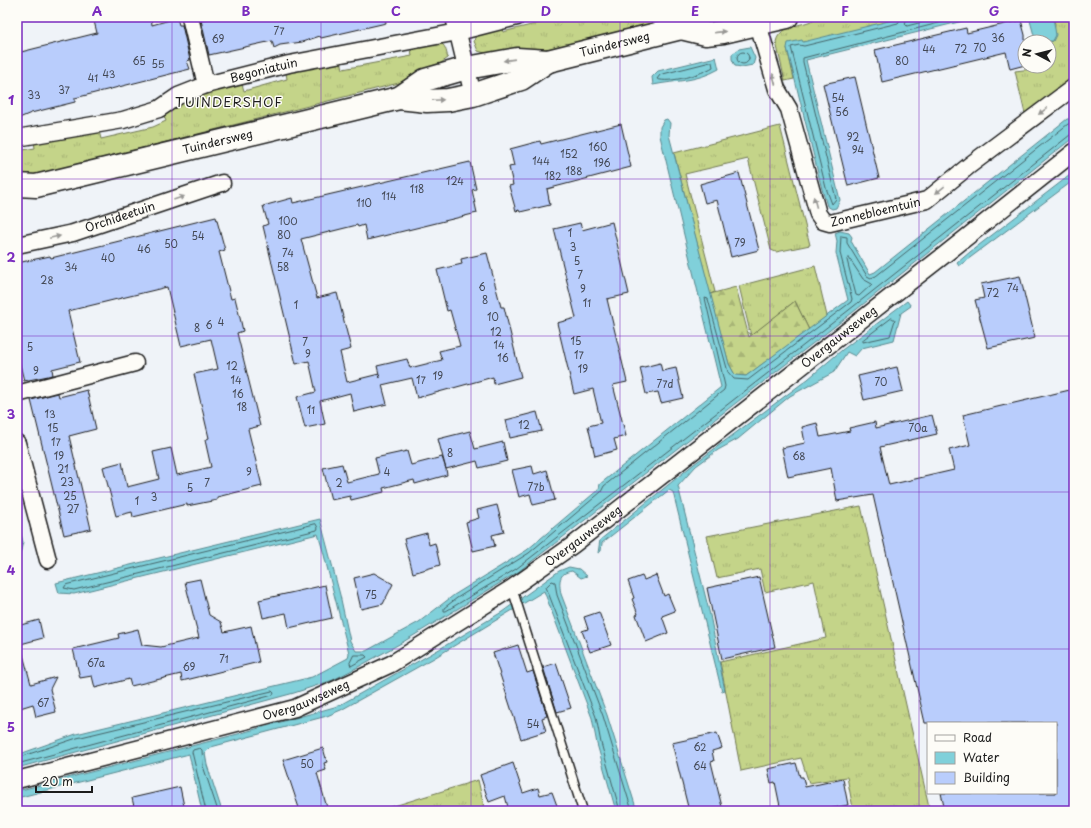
<svg xmlns="http://www.w3.org/2000/svg" width="1091" height="828" font-family="'Playpen Sans',sans-serif">
	<defs>
		<pattern id="grass-tufts" width="24" height="20" patternUnits="userSpaceOnUse"><rect width="24" height="20" fill="#c4d489"/><path d="M3 7l-1-3M5 7V3M7 7l1-3M15 17l-1-3M17 17v-4M19 17l1-3" fill="none" stroke="#a8b576"/></pattern>
		<pattern id="forest-firs" width="22" height="20" patternUnits="userSpaceOnUse"><rect width="22" height="20" fill="#c4d489"/><path d="M5 1l3.5 6h-7zM16 11l3.5 6h-7z" fill="#a8b576"/></pattern>
	</defs>
	<rect width="100%" height="100%" fill="#eff3f8"/>
	<filter id="ink" filterUnits="userSpaceOnUse"><feTurbulence type="fractalNoise" baseFrequency=".025" numOctaves="2"/><feDisplacementMap in="SourceGraphic" scale="8" xChannelSelector="R" yChannelSelector="G"/><feConvolveMatrix kernelMatrix="1 2 1 2 8 2 1 2 1" color-interpolation-filters="sRGB"/></filter>
	<g filter="url(#ink)">
		<g fill="url(#grass-tufts)" stroke="#707852">
			<path d="M 563,17 L 677,17 L 548,49 L 509,50 L 485,53 L 478,51 L 474,41 L 476,35 L 501,26 L 503,32 Z"/>
			<path d="M 818,17 L 905,17 L 787,48 L 794,79 L 785,81 L 776,42 C 780,23 806,27 818,17 Z"/>
			<path d="M 1053,17 L 1074,17 L 1074,80 L 1026,118 L 1015,71 L 1032,69 L 1033,66 L 1049,66 L 1049,42 L 1053,41 L 1055,24 Z"/>
			<path d="M 439,42 C 446,45 446,51 448,58 L 441,63 L 399,83 L 32,176 L 17,176 L 17,151 L 35,148 L 34,141 L 99,131 L 101,139 L 153,127 L 166,121 L 163,114 L 191,98 L 242,84 L 244,91 L 287,79 L 286,73 L 341,60 L 343,69 L 412,56 L 411,48 Z"/>
			<path d="M 780,126 L 810,245 L 776,252 L 771,250 L 748,159 L 685,174 L 715,292 L 710,294 L 674,153 Z"/>
			<path d="M 815,266 L 827,316 L 809,330 L 795,301 L 751,336 L 739,286 Z"/>
			<path d="M 861,506 L 930,811 L 844,811 L 853,808 L 847,777 L 809,783 L 801,758 L 741,771 L 720,662 L 826,638 L 814,581 L 765,592 L 760,569 L 717,578 L 707,536 Z"/>
			<path d="M 478,780 L 485,811 L 378,811 Z"/>
		</g>
		<path fill="url(#forest-firs)" stroke="#707852" d="M 736,287 L 749,337 L 795,301 L 809,330 L 746,376 L 735,375 L 729,364 L 710,294 Z"/>
		<g fill="#80d0da" stroke="#58888e">
			<path d="M 905,17 L 979,17 L 806,60 L 840,200 L 836,208 L 832,209 L 827,206 L 822,189 L 787,48 L 788,43 L 802,40 L 803,42 Z"/>
			<path d="M 1029,17 L 1053,17 L 1056,35 L 1053,41 L 1040,42 L 1035,39 Z"/>
			<path d="M 750,47 L 755,58 L 753,65 L 742,67 L 735,66 L 732,59 L 732,54 L 739,49 Z"/>
			<path d="M 716,57 L 719,69 C 696,82 678,80 653,85 L 652,77 L 658,71 Z"/>
			<path d="M 667,119 L 670,123 L 669,135 L 729,364 L 735,375 L 746,376 L 848,300 L 836,253 L 837,241 L 835,233 L 840,231 L 849,233 L 852,237 L 851,241 L 870,274 L 875,272 L 1067,119 L 1074,119 L 1074,137 L 852,313 L 518,572 L 403,642 L 358,667 L 333,680 L 294,693 L 17,768 L 17,755 L 76,734 L 312,677 L 348,658 L 349,653 L 323,551 L 318,534 L 74,594 L 59,593 L 56,583 L 320,519 L 340,595 L 350,641 L 356,651 L 366,651 L 419,622 L 454,595 L 527,550 L 599,489 L 600,484 L 721,387 L 660,136 L 660,127 L 664,120 Z"/>
			<path d="M 1074,172 L 1074,180 L 959,266 L 957,263 L 970,252 Z"/>
			<path d="M 907,301 L 911,306 L 901,313 L 894,340 L 862,348 L 855,356 L 847,352 L 834,372 L 790,396 L 738,439 L 718,450 L 696,466 L 678,486 L 710,615 L 725,691 L 722,692 L 673,492 L 669,490 L 602,543 L 601,551 L 598,553 L 600,540 L 694,464 L 808,379 L 842,350 Z"/>
			<path d="M 17,518 L 23,542 L 20,554 L 17,555 Z"/>
			<path d="M 569,567 L 579,569 L 587,576 L 581,578 L 572,571 C 558,573 559,582 561,594 L 607,715 L 637,811 L 616,811 L 597,744 L 592,718 L 544,591 L 434,658 L 341,710 L 327,716 L 211,747 L 205,753 L 207,765 L 222,811 L 202,811 L 189,754 L 17,798 L 17,791 L 238,734 L 338,706 L 431,654 L 502,612 L 559,571 Z"/>
		</g>
		<g fill="none" stroke-linecap="round" stroke-linejoin="round">
			<g stroke="#446468" stroke-width="1">
				<path d="M 902,17 L 898,23 L 804,46 L 799,45 L 791,47 L 826,188 L 832,204 L 836,199 L 803,62 L 803,58 L 962,17"/>
				<path d="M 907,17 L 905,24 L 907,26 L 942,17"/>
				<circle cx="743" cy="58" r="6"/>
				<path d="M 712,62 L 713,67 C 702,74 669,84 657,79 L 660,75 Z"/>
				<path d="M 1074,123 L 1068,124 L 876,276 L 871,278 L 867,276 L 847,243 L 847,237 L 841,236 L 840,253 L 852,299 L 851,302 L 748,380 L 734,379 L 728,372 L 708,299 L 705,298 L 725,386 L 724,390 L 604,486 L 601,492 L 529,553 L 457,598 L 444,608 L 444,611 L 446,611 L 516,569 L 849,310 L 1070,135 L 1074,134"/>
				<path d="M 849,258 L 863,279 L 872,284 L 859,296 L 856,295 L 847,260 Z"/>
				<path d="M 892,318 L 895,320 L 890,336 L 863,342 L 863,340 Z"/>
				<path d="M 316,524 L 318,528 L 317,530 L 74,590 L 64,588 L 66,585 Z"/>
				<path d="M 354,655 L 365,655 L 367,657 L 351,666 L 350,663 Z"/>
				<path d="M 17,758 L 77,738 L 272,691 L 274,693 L 273,695 L 17,764"/>
				<path d="M 206,811 L 192,752 L 193,750 L 200,748 L 202,750 L 203,766 L 218,811"/>
				<path d="M 620,811 L 601,743 L 596,717 L 546,587 L 552,581 L 555,582 L 557,595 L 603,716 L 632,811"/>
			</g>
		</g>
		<g fill="#b9cdfc" stroke="#1c1c1c">
			<path d="M 93,17 L 151,17 L 152,25 L 177,18 L 179,25 L 182,25 L 190,60 L 187,61 L 190,69 L 75,98 L 75,102 L 31,113 L 17,119 L 17,53 L 97,33 Z"/>
			<path d="M 213,17 L 385,17 L 386,23 L 321,38 L 320,36 L 302,42 L 280,45 L 274,48 L 272,41 L 209,55 L 201,20 Z"/>
			<path d="M 1021,20 L 1025,35 L 1025,65 L 1010,69 L 1006,52 L 882,82 L 875,50 L 966,28 L 967,33 Z"/>
			<path d="M 855,77 L 879,178 L 848,186 L 823,84 Z"/>
			<path d="M 621,124 L 631,167 L 547,189 L 550,205 L 520,212 L 519,210 L 516,211 L 509,186 L 513,185 L 509,167 L 514,166 L 510,149 L 540,141 L 541,144 Z"/>
			<path d="M 470,162 L 476,189 L 472,190 L 477,213 L 367,240 L 364,225 L 358,227 L 357,225 L 301,239 L 317,298 L 337,293 L 351,349 L 340,352 L 347,382 L 379,374 L 380,378 L 377,366 L 407,359 L 410,368 L 442,360 L 439,351 L 460,346 L 450,310 L 447,311 L 437,270 L 462,264 L 461,259 L 487,253 L 501,307 L 504,307 L 521,377 L 494,384 L 493,377 L 417,398 L 412,378 L 382,385 L 387,404 L 354,412 L 350,393 L 320,401 L 325,424 L 305,428 L 297,397 L 316,392 L 309,361 L 296,364 L 263,226 L 268,224 L 263,206 L 292,198 L 293,203 Z"/>
			<path d="M 739,173 L 759,250 L 731,257 L 717,200 L 705,203 L 700,184 Z"/>
			<path d="M 216,217 L 225,250 L 219,252 L 231,299 L 235,298 L 241,322 L 243,331 L 237,333 L 260,426 L 248,429 L 262,486 L 217,497 L 217,500 L 187,506 L 187,504 L 133,517 L 132,512 L 116,516 L 103,467 L 122,462 L 127,487 L 159,479 L 153,452 L 171,448 L 177,475 L 211,467 L 205,440 L 209,438 L 194,374 L 218,369 L 211,339 L 181,346 L 167,287 L 68,311 L 80,362 L 52,369 L 53,375 L 24,381 L 17,352 L 17,263 L 50,256 L 51,258 Z"/>
			<path d="M 612,222 L 629,294 L 607,299 L 627,382 L 613,385 L 626,436 L 614,439 L 617,450 L 595,456 L 588,426 L 601,423 L 593,389 L 574,394 L 557,323 L 576,318 L 554,229 L 580,223 L 582,230 Z"/>
			<path d="M 1020,276 L 1035,338 L 988,348 L 975,300 L 984,298 L 981,284 Z"/>
			<path d="M 660,363 L 662,371 L 676,368 L 683,398 L 661,403 L 658,392 L 646,394 L 640,368 Z"/>
			<path d="M 897,367 L 903,391 L 864,400 L 858,376 Z"/>
			<path d="M 1074,389 L 1074,811 L 945,811 L 941,793 L 1056,793 L 1056,723 L 925,723 L 873,495 L 837,501 L 831,468 L 788,477 L 782,448 L 805,443 L 802,427 L 817,423 L 820,437 L 850,431 L 849,428 L 875,422 L 876,428 L 932,415 L 937,434 L 880,447 L 889,485 L 954,470 L 949,450 L 970,445 L 963,415 Z"/>
			<path d="M 87,390 L 96,429 L 69,436 L 91,529 L 64,535 L 31,400 L 58,393 L 59,397 Z"/>
			<path d="M 537,412 L 542,431 L 510,438 L 506,420 Z"/>
			<path d="M 470,431 L 475,449 L 503,442 L 507,461 L 479,468 L 477,461 L 446,469 L 447,475 L 415,484 L 414,480 L 383,488 L 384,492 L 351,500 L 350,496 L 331,500 L 323,468 L 342,464 L 347,482 L 379,474 L 375,458 L 407,451 L 411,465 L 442,457 L 446,469 L 438,439 Z"/>
			<path d="M 532,466 L 534,474 L 547,470 L 555,500 L 533,505 L 530,494 L 519,497 L 512,470 Z"/>
			<path d="M 497,505 L 504,532 L 492,535 L 495,546 L 473,551 L 466,522 L 479,518 L 477,510 Z"/>
			<path d="M 427,533 L 429,545 L 435,543 L 440,565 L 413,573 L 404,539 Z"/>
			<path d="M 374,573 L 393,584 L 383,604 L 361,609 L 354,578 Z"/>
			<path d="M 656,575 L 664,596 L 668,594 L 675,611 L 662,616 L 668,633 L 646,642 L 636,615 L 638,614 L 632,599 L 634,598 L 628,581 L 642,576 L 644,580 Z"/>
			<path d="M 759,577 L 775,647 L 722,659 L 707,588 Z"/>
			<path d="M 200,579 L 209,615 L 221,622 L 224,632 L 251,626 L 259,662 L 182,681 L 181,674 L 131,686 L 129,679 L 95,688 L 92,676 L 80,678 L 73,649 L 119,638 L 118,634 L 138,629 L 142,645 L 161,647 L 199,638 L 185,582 Z"/>
			<path d="M 325,585 L 332,618 L 289,628 L 286,613 L 263,618 L 259,600 Z"/>
			<path d="M 599,612 L 611,645 L 590,652 L 582,631 L 588,629 L 584,617 Z"/>
			<path d="M 39,620 L 43,638 L 17,645 L 17,626 Z"/>
			<path d="M 518,645 L 527,673 L 533,671 L 547,716 L 542,718 L 546,731 L 521,739 L 493,653 Z"/>
			<path d="M 22,651 L 31,684 L 56,677 L 50,689 L 56,712 L 36,717 L 33,704 L 17,709 L 17,652 Z"/>
			<path d="M 556,663 L 571,708 L 557,712 L 543,667 Z"/>
			<path d="M 717,733 L 722,748 L 712,751 L 714,761 L 711,762 L 723,811 L 689,811 L 672,743 Z"/>
			<path d="M 323,748 L 327,762 L 324,763 L 326,770 L 317,773 L 328,811 L 300,811 L 283,760 Z"/>
			<path d="M 513,763 L 523,793 L 538,788 L 540,795 L 552,792 L 559,811 L 534,811 L 532,806 L 517,811 L 509,811 L 505,796 L 489,802 L 480,775 Z"/>
			<path d="M 796,763 L 800,777 L 803,777 L 805,787 L 843,779 L 848,805 L 819,811 L 781,811 L 775,782 L 771,783 L 768,769 Z"/>
			<path d="M 180,787 L 185,811 L 135,811 L 132,798 Z"/>
		</g>
		<g fill="none" stroke-linecap="round" stroke-linejoin="round">
			<defs>
				<path id="lane" d="M 512,588 L 583,811"/>
				<g id="street">
					<path d="M 190,17 L 206,85"/>
					<path d="M 454,17 L 473,95"/>
					<path id="s1" d="M 756,17 L 777,89 L 789,109 L 818,214 L 823,221 L 830,223 L 927,200 L 970,165 L 1074,87"/>
					<path id="s2" d="M 17,138 L 123,120 L 159,109 L 178,96 L 206,85 L 289,64 L 458,32 L 517,17"/>
					<path id="s3" d="M 17,245 L 73,233 L 222,183"/>
					<path d="M 17,394 L 135,363"/>
					<path d="M 17,443 L 48,560"/>
					<path id="s4" d="M 17,780 L 295,708 L 391,664 L 512,588 L 573,545 L 943,256 L 1074,152"/>
				</g>
				<g id="secondary">
					<path d="M 681,28 L 706,34 L 723,32 L 787,17"/>
					<path id="s5" d="M 399,98 L 425,80 L 467,68 L 517,59 L 548,61 L 681,28 L 698,17"/>
					<path id="s6" d="M 17,185 L 36,186 L 399,98 L 427,101 L 448,100 L 473,95 L 521,79 L 548,61"/>
				</g>
			</defs>
			<use href="#lane" stroke="#1c1c1c" stroke-width="11"/>
			<use href="#street" stroke="#1c1c1c" stroke-width="19"/>
			<use href="#secondary" stroke="#1c1c1c" stroke-width="25"/>
			<use href="#lane" stroke="#fdfcf7" stroke-width="8"/>
			<use href="#street" stroke="#fdfcf7" stroke-width="16"/>
			<use href="#secondary" stroke="#fdfcf7" stroke-width="22"/>
		</g>
		<defs><path id="oneway-solid" d="M-6-.8H1V-3.2L6.5 0L1 3.2V.8H-6Z"/></defs>
		<g fill="#989794">
			<use href="#oneway-solid" transform="translate(720 32) rotate(-6)"/>
			<use href="#oneway-solid" transform="translate(509 60) rotate(172)"/>
			<use href="#oneway-solid" transform="translate(774 79) rotate(-105)"/>
			<use href="#oneway-solid" transform="translate(438 100) rotate(-3)"/>
			<use href="#oneway-solid" transform="translate(1043 111) rotate(143)"/>
			<use href="#oneway-solid" transform="translate(940 190) rotate(141)"/>
			<use href="#oneway-solid" transform="translate(179 198) rotate(-19)"/>
			<use href="#oneway-solid" transform="translate(815 202) rotate(-105)"/>
			<use href="#oneway-solid" transform="translate(55 237) rotate(-12)"/>
		</g>
	</g>
	<path fill="none" stroke="#7b2cbf" stroke-width="1" stroke-opacity="0.55" d="M 172,17 L 172,811M 321,17 L 321,811M 471,17 L 471,811M 620,17 L 620,811M 770,17 L 770,811M 919,17 L 919,811M 17,179 L 1074,179M 17,336 L 1074,336M 17,492 L 1074,492M 17,649 L 1074,649"/>
	<g text-anchor="middle" stroke-width="3" stroke-linejoin="round" paint-order="stroke">
		<g font-size="10" fill="#434854">
			<text x="279" y="35">77</text>
			<text x="998" y="42">36</text>
			<text x="218" y="43">69</text>
			<text x="980" y="52">70</text>
			<text x="929" y="53">44</text>
			<text x="961" y="53">72</text>
			<text x="139" y="65">65</text>
			<text x="902" y="65">80</text>
			<text x="158" y="68">55</text>
			<text x="109" y="78">43</text>
			<text x="93" y="82">41</text>
			<text x="64" y="94">37</text>
			<text x="34" y="99">33</text>
			<text x="838" y="102">54</text>
			<text x="842" y="116">56</text>
			<text x="853" y="141">92</text>
			<text x="598" y="151">160</text>
			<text x="858" y="154">94</text>
			<text x="569" y="158">152</text>
			<text x="541" y="165">144</text>
			<text x="602" y="167">196</text>
			<text x="574" y="175">188</text>
			<text x="553" y="180">182</text>
			<text x="455" y="185">124</text>
			<text x="417" y="193">118</text>
			<text x="389" y="200">114</text>
			<text x="364" y="207">110</text>
			<text x="288" y="225">100</text>
			<text x="570" y="237">1</text>
			<text x="284" y="239">80</text>
			<text x="198" y="240">54</text>
			<text x="740" y="247">79</text>
			<text x="171" y="248">50</text>
			<text x="573" y="251">3</text>
			<text x="144" y="253">46</text>
			<text x="288" y="257">74</text>
			<text x="108" y="262">40</text>
			<text x="577" y="265">5</text>
			<text x="71" y="271">34</text>
			<text x="283" y="271">58</text>
			<text x="580" y="279">7</text>
			<text x="47" y="284">28</text>
			<text x="482" y="291">6</text>
			<text x="1013" y="292">74</text>
			<text x="583" y="293">9</text>
			<text x="993" y="297">72</text>
			<text x="485" y="304">8</text>
			<text x="587" y="307">11</text>
			<text x="296" y="309">1</text>
			<text x="493" y="321">10</text>
			<text x="221" y="326">4</text>
			<text x="209" y="329">6</text>
			<text x="197" y="332">8</text>
			<text x="496" y="336">12</text>
			<text x="576" y="345">15</text>
			<text x="305" y="346">7</text>
			<text x="499" y="349">14</text>
			<text x="30" y="351">5</text>
			<text x="308" y="358">9</text>
			<text x="579" y="359">17</text>
			<text x="503" y="362">16</text>
			<text x="232" y="370">12</text>
			<text x="583" y="373">19</text>
			<text x="36" y="375">9</text>
			<text x="438" y="380">19</text>
			<text x="236" y="384">14</text>
			<text x="421" y="384">17</text>
			<text x="881" y="386">70</text>
			<text x="665" y="388">77d</text>
			<text x="238" y="398">16</text>
			<text x="242" y="411">18</text>
			<text x="311" y="414">11</text>
			<text x="50" y="418">13</text>
			<text x="524" y="429">12</text>
			<text x="53" y="432">15</text>
			<text x="918" y="432">70a</text>
			<text x="56" y="446">17</text>
			<text x="450" y="457">8</text>
			<text x="59" y="460">19</text>
			<text x="799" y="460">68</text>
			<text x="63" y="473">21</text>
			<text x="249" y="476">9</text>
			<text x="387" y="476">4</text>
			<text x="67" y="486">23</text>
			<text x="207" y="487">7</text>
			<text x="339" y="487">2</text>
			<text x="536" y="491">77b</text>
			<text x="190" y="492">5</text>
			<text x="70" y="500">25</text>
			<text x="154" y="501">3</text>
			<text x="137" y="505">1</text>
			<text x="73" y="513">27</text>
			<text x="371" y="599">75</text>
			<text x="224" y="663">71</text>
			<text x="96" y="667">67a</text>
			<text x="189" y="671">69</text>
			<text x="43" y="707">67</text>
			<text x="533" y="728">54</text>
			<text x="700" y="751">62</text>
			<text x="307" y="768">50</text>
			<text x="700" y="770">64</text>
		</g>
		<g font-size="12" fill="#1c1c1c" stroke="#fdfcf7">
			<text dy="4" stroke="none"><textPath href="#s5" startOffset="226">Tuindersweg</textPath></text>
			<text dy="4" stroke="none"><textPath href="#s2" startOffset="258">Begoniatuin</textPath></text>
			<text dy="4" stroke="none"><textPath href="#s6" startOffset="206">Tuindersweg</textPath></text>
			<text dy="4" stroke="none"><textPath href="#s1" startOffset="270">Zonnebloemtuin</textPath></text>
			<text dy="4" stroke="none"><textPath href="#s3" startOffset="107">Orchideetuin</textPath></text>
			<text dy="4" stroke="none"><textPath href="#s4" startOffset="948">Overgauwseweg</textPath></text>
			<text dy="4" stroke="none"><textPath href="#s4" startOffset="624">Overgauwseweg</textPath></text>
			<text dy="4" stroke="none"><textPath href="#s4" startOffset="300">Overgauwseweg</textPath></text>
		</g>
		<g font-size="13" letter-spacing="1" fill="#1c1c1c" stroke="#fdfcf7">
			<text x="229" y="107">TUINDERSHOF</text>
		</g>
	</g>
	<rect width="1091" height="828" fill="none" stroke="#fdfcf7" stroke-width="44"/>
	<rect x="927" y="722" width="130" height="72" fill="#fdfcf7" stroke="#a3a29f"/>
	<rect x="935" y="735" width="20" height="6" fill="#fdfcf7" stroke="#a3a29f"/>
	<text x="963" y="742" font-size="12" fill="#1c1c1c">Road</text>
	<rect x="935" y="752" width="20" height="12" fill="#80d0da" stroke="#a3a29f"/>
	<text x="963" y="762" font-size="12" fill="#1c1c1c">Water</text>
	<rect x="935" y="772" width="20" height="12" fill="#b9cdfc" stroke="#a3a29f"/>
	<text x="963" y="782" font-size="12" fill="#1c1c1c">Building</text>
	<g transform="translate(1037 54) rotate(277)"><circle r="19" fill="#fdfcf7" stroke="#a3a29f"/>
	<path d="M0-3L7 15L0 10L-7 15Z" fill="#1c1c1c"/>
	<text y="-6" font-size="11" font-weight="bold" text-anchor="middle" fill="#1c1c1c">N</text>
	</g>
	<path d="M36 786v6h56v-6" fill="none" stroke="#1c1c1c" stroke-width="2"/>
	<text x="42" y="786" font-size="12" fill="#1c1c1c" stroke="#fdfcf7" stroke-width="3" paint-order="stroke">20 m</text>
	<rect x="22" y="22" width="1047" height="784" fill="none" stroke="#7b2cbf" stroke-width="1.5"/>
	<g font-size="13" text-anchor="middle" font-weight="bold" fill="#7b2cbf">
		<text x="97" y="16">A</text>
		<text x="246" y="16">B</text>
		<text x="396" y="16">C</text>
		<text x="546" y="16">D</text>
		<text x="695" y="16">E</text>
		<text x="845" y="16">F</text>
		<text x="994" y="16">G</text>
		<text x="11" y="105">1</text>
		<text x="11" y="262">2</text>
		<text x="11" y="419">3</text>
		<text x="11" y="575">4</text>
		<text x="11" y="732">5</text>
	</g>
</svg>
